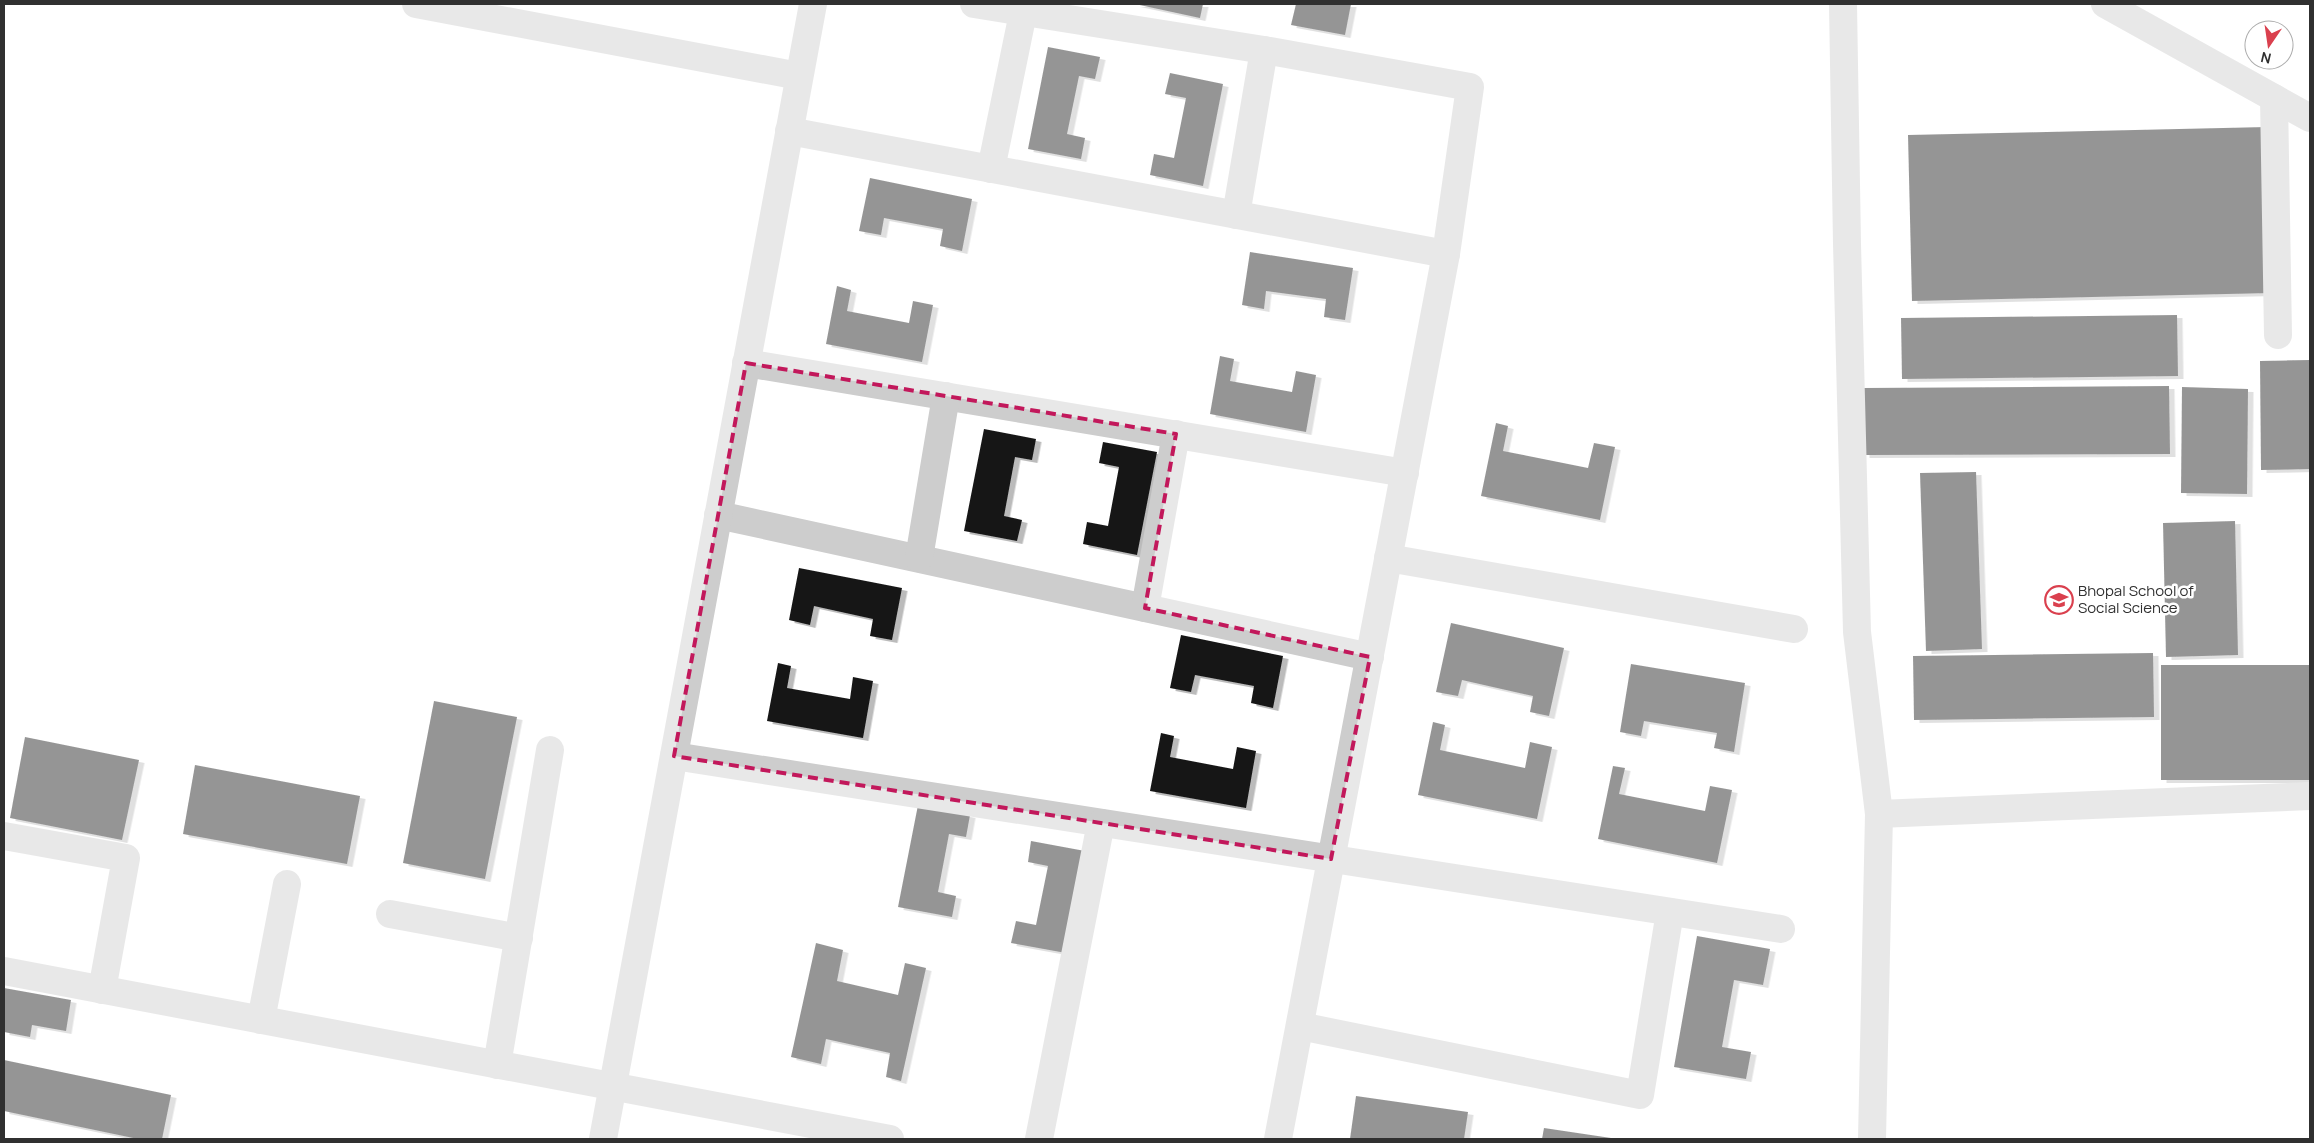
<svg xmlns="http://www.w3.org/2000/svg" width="2314" height="1143" font-family="Manrope,sans-serif">
	<defs>
		<filter id="shadow"><feDropShadow dx="5.5" dy="3" stdDeviation="0" flood-color="#0004"/></filter>
	</defs>
	<rect width="100%" height="100%" fill="#fff"/>
	<g fill="#171717" filter="url(#shadow)">
		<path d="M 1135,4 L 1203,4 L 1200,18 Z"/>
		<path d="M 1296,4 L 1351,4 L 1345,35 L 1291,25 Z"/>
		<path d="M 1048,47 L 1100,57 L 1095,79 L 1079,76 L 1067,134 L 1085,138 L 1081,159 L 1028,149 Z"/>
		<path d="M 1170,73 L 1223,84 L 1203,186 L 1150,175 L 1154,154 L 1174,158 L 1186,98 L 1165,94 Z"/>
		<path d="M 2267,127 L 2271,293 L 1912,301 L 1908,135 Z"/>
		<path d="M 870,178 L 972,199 L 962,251 L 940,246 L 943,229 L 884,218 L 881,235 L 859,231 Z"/>
		<path d="M 1250,252 L 1353,268 L 1345,320 L 1324,317 L 1326,299 L 1266,291 L 1264,309 L 1242,305 Z"/>
		<path d="M 837,286 L 851,290 L 847,311 L 909,323 L 913,301 L 933,305 L 922,362 L 826,344 Z"/>
		<path d="M 2177,315 L 2178,376 L 1902,379 L 1901,318 Z"/>
		<path d="M 1220,356 L 1234,359 L 1230,381 L 1292,392 L 1296,371 L 1316,375 L 1306,432 L 1210,414 Z"/>
		<path d="M 2310,360 L 2310,469 L 2261,470 L 2260,361 Z"/>
		<path d="M 2169,386 L 2170,454 L 1864,455 L 1863,388 Z"/>
		<path d="M 2182,387 L 2248,389 L 2247,494 L 2181,493 Z"/>
		<path d="M 1496,423 L 1508,426 L 1503,451 L 1588,468 L 1594,443 L 1615,447 L 1600,520 L 1481,496 Z"/>
		<path d="M 984,429 L 1036,439 L 1032,460 L 1015,457 L 1004,516 L 1022,520 L 1017,541 L 964,531 Z"/>
		<path d="M 1103,442 L 1157,452 L 1137,555 L 1083,544 L 1087,522 L 1108,526 L 1119,467 L 1099,463 Z"/>
		<path d="M 1976,472 L 1982,649 L 1926,651 L 1920,473 Z"/>
		<path d="M 2235,521 L 2238,655 L 2166,657 L 2163,523 Z"/>
		<path d="M 799,568 L 902,588 L 892,640 L 870,636 L 873,619 L 814,606 L 810,625 L 789,620 Z"/>
		<path d="M 1451,623 L 1564,648 L 1549,716 L 1530,712 L 1533,696 L 1462,680 L 1458,696 L 1436,692 Z"/>
		<path d="M 1181,635 L 1283,656 L 1273,708 L 1251,703 L 1254,686 L 1195,675 L 1191,692 L 1170,688 Z"/>
		<path d="M 2153,653 L 2154,717 L 1914,720 L 1913,656 Z"/>
		<path d="M 778,663 L 791,666 L 787,688 L 850,699 L 853,677 L 873,681 L 863,738 L 767,721 Z"/>
		<path d="M 1631,664 L 1745,683 L 1734,752 L 1714,748 L 1717,733 L 1644,721 L 1641,736 L 1620,732 Z"/>
		<rect x="2161" y="665" width="149" height="115"/>
		<path d="M 434,701 L 517,717 L 485,879 L 403,863 Z"/>
		<path d="M 1433,722 L 1445,725 L 1440,750 L 1525,768 L 1530,742 L 1552,747 L 1537,819 L 1418,795 Z"/>
		<path d="M 1161,733 L 1174,736 L 1170,757 L 1233,769 L 1237,747 L 1256,751 L 1246,808 L 1150,791 Z"/>
		<path d="M 25,737 L 139,760 L 122,840 L 10,818 Z"/>
		<path d="M 195,765 L 360,796 L 347,864 L 183,834 Z"/>
		<path d="M 1613,766 L 1625,768 L 1619,794 L 1705,811 L 1710,786 L 1732,790 L 1717,863 L 1598,839 Z"/>
		<path d="M 918,805 L 970,815 L 966,837 L 949,834 L 938,892 L 956,896 L 952,917 L 898,907 Z"/>
		<path d="M 1031,841 L 1085,851 L 1066,953 L 1011,943 L 1016,921 L 1036,925 L 1048,866 L 1028,862 Z"/>
		<path d="M 1697,936 L 1770,949 L 1763,985 L 1734,980 L 1722,1047 L 1751,1052 L 1746,1079 L 1674,1067 Z"/>
		<path d="M 816,943 L 843,950 L 837,981 L 898,995 L 905,963 L 926,968 L 901,1081 L 886,1077 L 890,1053 L 826,1039 L 821,1064 L 791,1057 Z"/>
		<path d="M 4,988 L 71,1000 L 66,1031 L 32,1025 L 30,1037 L 4,1032 Z"/>
		<path d="M 4,1060 L 171,1095 L 162,1139 L 138,1139 L 4,1111 Z"/>
		<path d="M 1356,1096 L 1468,1112 L 1464,1139 L 1350,1139 Z"/>
		<path d="M 1544,1128 L 1611,1138 L 1611,1139 L 1542,1139 Z"/>
	</g>
	<g fill="none" stroke-linecap="round" stroke-linejoin="round">
		<g stroke="#cdcdcd" stroke-width="28">
			<path d="M 416,4 L 799,76"/>
			<path d="M 974,4 L 1264,50 L 1470,87 L 1446,254 L 1278,1139"/>
			<path d="M 1843,4 L 1847,244 L 1857,632 L 1879,814 L 1872,1139"/>
			<path d="M 2105,4 L 2310,118"/>
			<path d="M 2274,98 L 2278,335"/>
			<path d="M 789,131 L 1446,254"/>
			<path d="M 991,169 L 1023,13"/>
			<path d="M 1236,215 L 1264,50"/>
			<path d="M 746,363 L 1405,473"/>
			<path d="M 718,515 L 1370,657"/>
			<path d="M 919,558 L 946,396"/>
			<path d="M 1388,558 L 1794,629"/>
			<path d="M 1145,608 L 1176,434"/>
			<path d="M 674,756 L 1781,929"/>
			<path d="M 1879,814 L 2310,796"/>
			<path d="M 4,836 L 126,858 L 102,990"/>
			<path d="M 390,914 L 519,938"/>
			<path d="M 4,971 L 890,1139"/>
			<path d="M 261,1020 L 287,884"/>
			<path d="M 1300,1026 L 1640,1095 L 1670,912"/>
			<path d="M 497,1065 L 550,750"/>
			<path d="M 603,1139 L 813,4"/>
			<path d="M 1039,1139 L 1101,823"/>
		</g>
	</g>
	<path d="M0 0H2314V1143H0ZM 746,363 L 1176,434 L 1145,608 L 1370,657 L 1331,859 L 674,756 Z" fill="#fff" fill-opacity=".55" fill-rule="evenodd"/>
	<path fill="none" stroke="#c2185b" stroke-width="4" stroke-dasharray="10 6" stroke-linejoin="round" d="M 746,363 L 1176,434 L 1145,608 L 1370,657 L 1331,859 L 674,756 Z"/>
	<defs>
		<symbol id="university-ring" viewBox="-11 -11 22 22"><circle r="9.5" fill="#fff" stroke="#da404e" stroke-width="1.5"/><path d="M0-5L7-2L0 1L-7-2ZM-4 1L0 2.5L4 1V4Q0 6-4 4Z" fill="#da404e"/></symbol>
	</defs>
	<g fill-rule="evenodd">
		<use href="#university-ring" x="2043" y="584" width="32" height="32"/>
	</g>
	<g text-anchor="middle" stroke-width="5" stroke-linejoin="round" paint-order="stroke">
		<g font-size="15" fill="#303030" stroke="#fff" text-anchor="start">
			<text x="2078" y="596">Bhopal School of<tspan x="2078" dy="17">Social Science</tspan></text>
		</g>
	</g>
	<rect width="2314" height="1143" fill="none" stroke="#303030" stroke-width="10"/>
	<g transform="translate(2269 45) rotate(193)"><circle r="24" fill="#ffffff" stroke="#acacac"/>
	<path d="M0-4L9 19L0 12L-9 19Z" fill="#da404e"/>
	<text y="-8" font-size="14" font-weight="bold" text-anchor="middle" fill="#303030">N</text>
	</g>
</svg>
